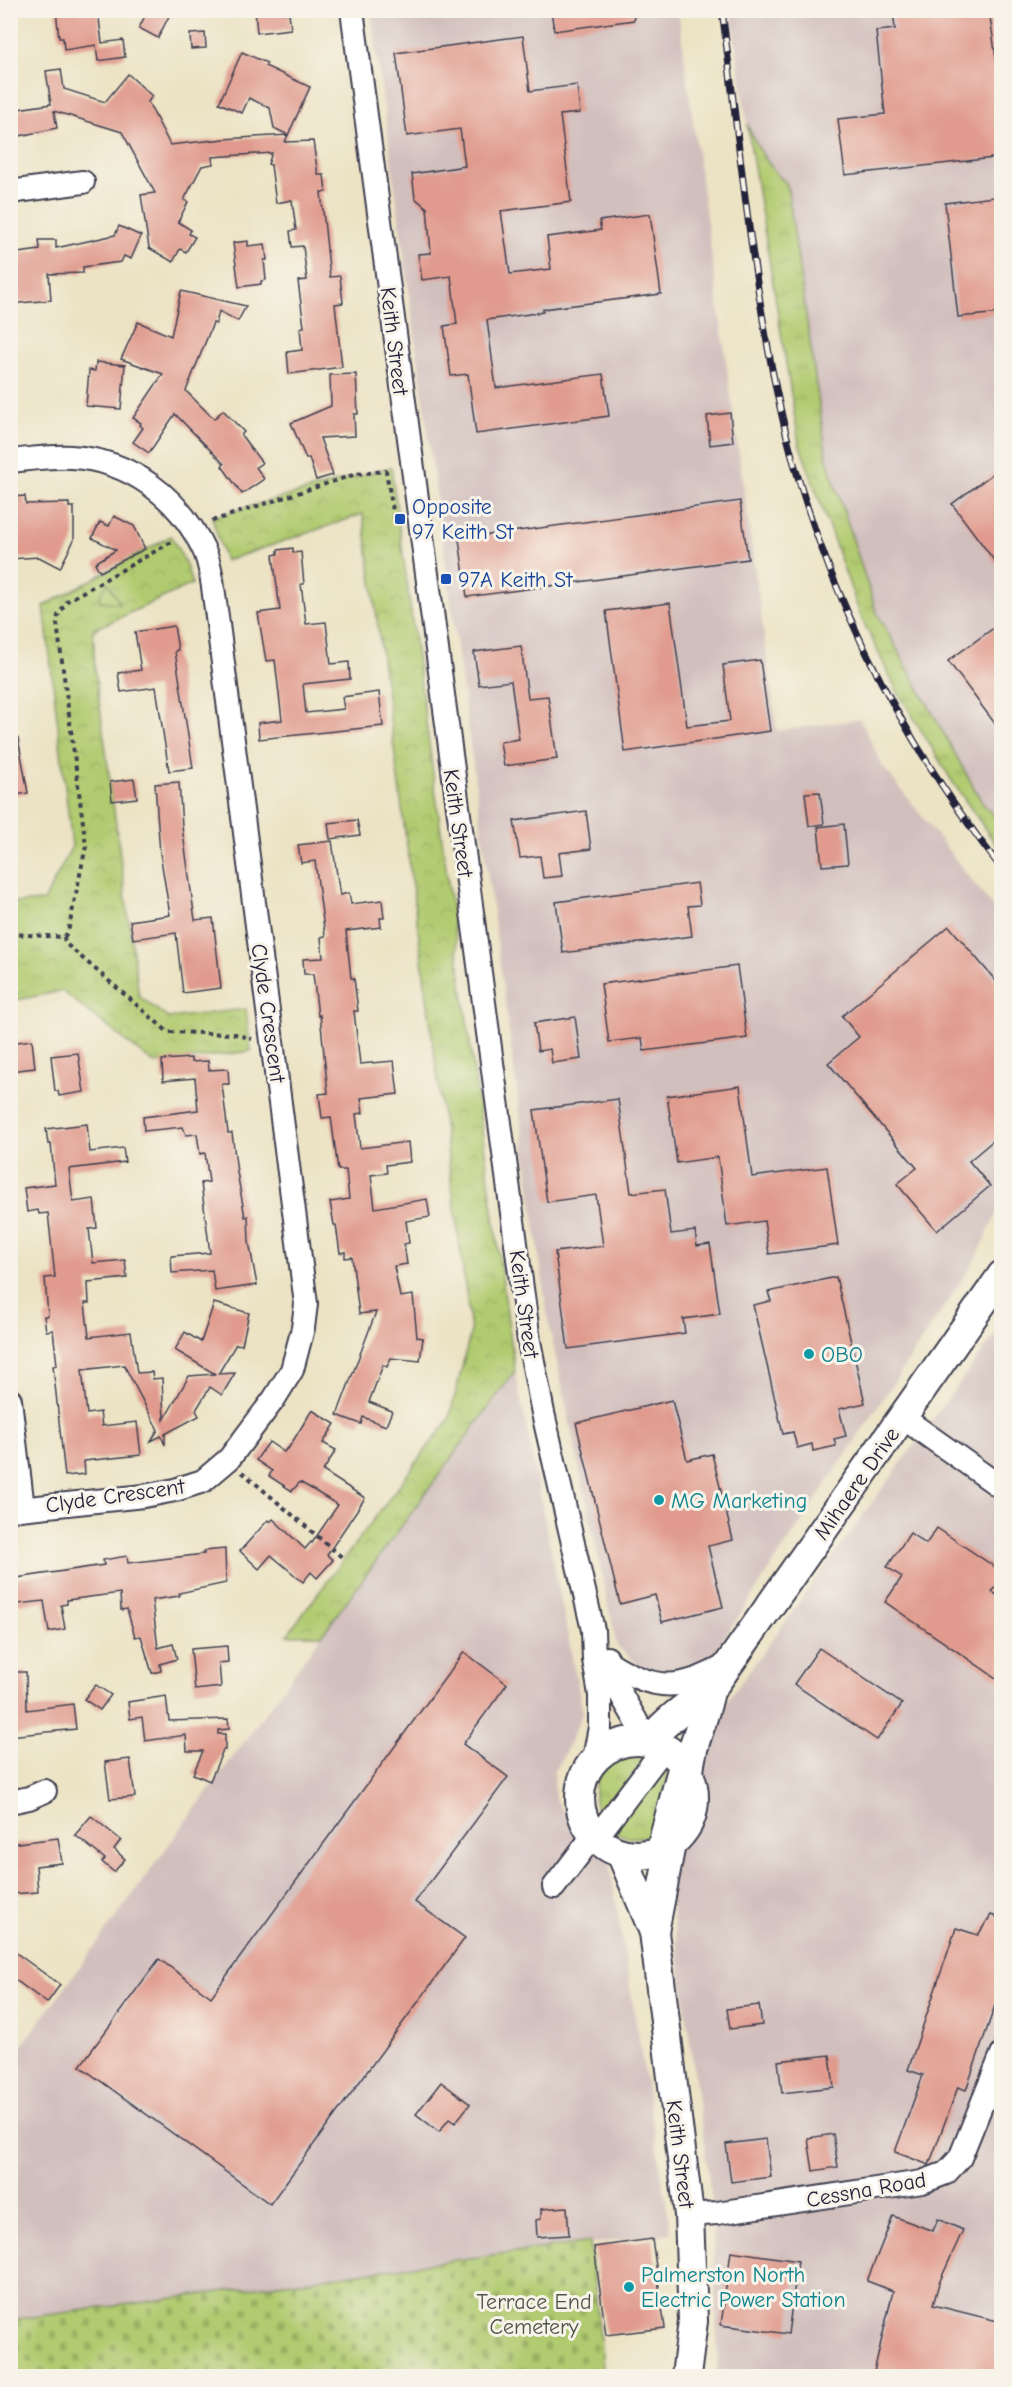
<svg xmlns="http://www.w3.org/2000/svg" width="1012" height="2387" font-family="'Comic Neue',sans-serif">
	<defs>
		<pattern id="grass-tufts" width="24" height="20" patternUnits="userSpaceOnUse" patternTransform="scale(1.5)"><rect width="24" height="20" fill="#b1cb70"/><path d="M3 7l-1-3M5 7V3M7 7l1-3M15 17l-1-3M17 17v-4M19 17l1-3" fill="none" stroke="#98ae62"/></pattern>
		<pattern id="cemetery-stones" width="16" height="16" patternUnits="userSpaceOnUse" patternTransform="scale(1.5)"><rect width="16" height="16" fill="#b1cb70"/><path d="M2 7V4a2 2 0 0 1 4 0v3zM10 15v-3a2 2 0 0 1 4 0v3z" fill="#98ae62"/></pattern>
		<pattern id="park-crowns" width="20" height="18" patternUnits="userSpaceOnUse" patternTransform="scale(1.5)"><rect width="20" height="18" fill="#b1cb70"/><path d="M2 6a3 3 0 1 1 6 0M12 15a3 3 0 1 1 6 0" fill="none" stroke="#98ae62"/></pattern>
	</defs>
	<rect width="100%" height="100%" fill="#f7f3e8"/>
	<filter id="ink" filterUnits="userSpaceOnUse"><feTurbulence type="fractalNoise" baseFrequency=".0167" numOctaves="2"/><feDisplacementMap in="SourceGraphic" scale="12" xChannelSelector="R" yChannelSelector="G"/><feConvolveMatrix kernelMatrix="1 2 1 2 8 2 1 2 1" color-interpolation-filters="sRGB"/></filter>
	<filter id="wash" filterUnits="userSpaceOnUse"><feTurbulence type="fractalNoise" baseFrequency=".008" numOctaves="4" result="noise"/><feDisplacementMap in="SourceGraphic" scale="24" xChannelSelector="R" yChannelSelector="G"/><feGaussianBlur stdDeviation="1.35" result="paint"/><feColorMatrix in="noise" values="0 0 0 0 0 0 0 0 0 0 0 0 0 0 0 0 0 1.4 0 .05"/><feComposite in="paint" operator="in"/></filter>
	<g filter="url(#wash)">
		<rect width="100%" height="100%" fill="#ece3c4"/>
		<g fill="#d1bfbd">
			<path d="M 371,11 L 678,11 L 777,731 L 860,719 L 882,765 L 1001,918 L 1001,1203 L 977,1257 L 707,1664 L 670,1677 L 643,1669 L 617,1646 L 548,1320 Z"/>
			<path d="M 731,11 L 1001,11 L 1001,824 L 983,804 L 876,611 L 827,459 L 787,185 L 774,173 L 757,147 L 747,124 Z"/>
			<path d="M 1001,1326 L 1001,2376 L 715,2376 L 718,2361 L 712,2201 L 665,1862 L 701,1737 Z"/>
			<path d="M 515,1371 L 583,1712 L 564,1755 L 554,1771 L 555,1799 L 583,1840 L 609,1860 L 671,2233 L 11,2320 L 11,2061 Z"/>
		</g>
		<g fill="url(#grass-tufts)" stroke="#6a7656" stroke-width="1.5">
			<path d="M 747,124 C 757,147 768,167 787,184 L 827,459 L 876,611 L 983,804 L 1001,824 L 1001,852 L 952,781 L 896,689 L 861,617 L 799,443 Z"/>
			<path d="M 638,1755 L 647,1756 L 599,1819 C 587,1781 600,1762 638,1755 Z"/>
			<path d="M 661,1763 L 669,1771 L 654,1834 C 637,1840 627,1838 611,1832 Z"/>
		</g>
		<path fill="url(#cemetery-stones)" stroke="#6a7656" stroke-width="1.5" d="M 590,2242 L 604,2376 L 11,2376 L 11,2320 Z"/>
		<g fill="url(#park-crowns)" stroke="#6a7656" stroke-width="1.5">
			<path d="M 391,467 L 515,1371 L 322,1635 L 287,1635 L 449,1419 L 471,1331 L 363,514 L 225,561 L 212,517 Z"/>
			<path d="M 171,536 L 185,562 L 192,584 L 93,630 L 95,670 L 139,996 L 168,1018 L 246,1009 L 251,1051 L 155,1064 L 62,991 L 11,1001 L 10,903 L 44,901 L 72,846 L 44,606 Z"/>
		</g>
		<path fill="#b1cb70" stroke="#6a7656" stroke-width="1.5" d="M 107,582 L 120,603 L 100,601 L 99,598 Z"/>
		<g id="blocks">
			<g fill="#e09b8e">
				<path d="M 56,10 L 98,10 L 102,43 L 123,40 L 125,57 L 98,61 L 96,45 L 64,50 L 63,38 L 59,38 Z"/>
				<path d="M 148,10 L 172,10 L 158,38 L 139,28 Z"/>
				<path d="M 255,10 L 285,10 L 285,13 L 289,13 L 291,29 L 257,33 Z"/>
				<path d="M 551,10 L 633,10 L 634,20 L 554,31 Z"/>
				<path d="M 893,10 L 989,10 L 1002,100 L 1002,157 L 845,175 L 838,119 L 885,114 L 876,31 L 895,29 Z"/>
				<path d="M 205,33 L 206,48 L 191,49 L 190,34 Z"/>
				<path d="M 523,36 L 530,91 L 577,85 L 580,113 L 560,115 L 571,202 L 501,211 L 510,274 L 551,269 L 547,237 L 601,230 L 599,221 L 650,214 L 661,294 L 543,309 L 543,312 L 487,320 L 496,388 L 603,374 L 609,416 L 476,434 L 468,374 L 451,376 L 444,326 L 457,324 L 451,276 L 422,280 L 418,254 L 431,253 L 427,208 L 415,198 L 412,174 L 465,166 L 460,129 L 407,136 L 396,53 Z"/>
				<path d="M 242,52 L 267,63 L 265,66 L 310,87 L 288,135 L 274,128 L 270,108 L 249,98 L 242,113 L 219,103 Z"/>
				<path d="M 61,69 L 64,89 L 105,102 L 128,74 L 152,96 L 148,102 L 170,145 L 224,139 L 288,135 L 285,142 L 313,141 L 318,175 L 324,175 L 326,192 L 321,192 L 330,277 L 340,276 L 343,303 L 335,304 L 342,367 L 289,374 L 287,352 L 302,350 L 300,328 L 304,327 L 298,281 L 307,280 L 303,246 L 292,247 L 290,231 L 296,230 L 292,200 L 276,203 L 271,165 L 268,164 L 272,153 L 212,157 L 213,164 L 202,166 L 184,200 L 188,202 L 178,222 L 191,230 L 189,234 L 195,237 L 186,252 L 180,249 L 173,262 L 149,248 L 141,195 L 155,193 L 122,132 L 54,111 L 57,128 L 15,137 L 11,110 L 51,104 L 46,71 Z"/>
				<path d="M 1002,196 L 1002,313 L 958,317 L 945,203 Z"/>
				<path d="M 119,226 L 141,236 L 131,259 L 124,256 L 121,262 L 83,267 L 83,273 L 49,274 L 51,300 L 10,304 L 10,254 L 40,250 L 39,240 L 56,240 L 56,248 L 115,235 Z"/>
				<path d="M 248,241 L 248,246 L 265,244 L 267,260 L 264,260 L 266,280 L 261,281 L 261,284 L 239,287 L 233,243 Z"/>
				<path d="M 181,291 L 246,306 L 238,321 L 219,311 L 216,324 L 213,323 L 186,391 L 214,419 L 223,410 L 244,432 L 241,435 L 262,463 L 256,467 L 264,479 L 242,494 L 222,466 L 224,464 L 175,414 L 149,453 L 133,442 L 143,428 L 140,425 L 141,423 L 133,418 L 163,374 L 121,359 L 138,322 L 171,336 Z"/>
				<path d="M 96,362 L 125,365 L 121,409 L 86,406 L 89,370 L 95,371 Z"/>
				<path d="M 356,374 L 358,414 L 354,414 L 355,436 L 320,438 L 333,475 L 316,480 L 309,458 L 306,459 L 291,423 L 331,406 L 330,375 Z"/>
				<path d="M 730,413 L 733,442 L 710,445 L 707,416 Z"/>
				<path d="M 1002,467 L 1002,571 L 952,504 Z"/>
				<path d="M 25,496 L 26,504 L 69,503 L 69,507 L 74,507 L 74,540 L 60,568 L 39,557 L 10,559 L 10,497 Z"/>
				<path d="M 740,501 L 748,559 L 467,597 L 459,539 Z"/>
				<path d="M 114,516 L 134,526 L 145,549 L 100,572 L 95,563 L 116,550 L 92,538 L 100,522 L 109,526 Z"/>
				<path d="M 293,548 L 293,553 L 301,552 L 304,584 L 301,584 L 306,624 L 326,622 L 331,664 L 349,662 L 350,679 L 303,684 L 306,713 L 344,709 L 342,697 L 379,692 L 383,726 L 259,739 L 258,723 L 282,720 L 275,660 L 266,661 L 258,613 L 280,610 L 273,555 L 278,554 L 278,550 Z"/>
				<path d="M 670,603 L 687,726 L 730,721 L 723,665 L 760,660 L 770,731 L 625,752 L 606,611 Z"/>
				<path d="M 1002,622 L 1002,733 L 948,661 Z"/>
				<path d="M 174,626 L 178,650 L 175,651 L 193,768 L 169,771 L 156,687 L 121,692 L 118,673 L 141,670 L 135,632 Z"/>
				<path d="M 521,646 L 528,698 L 548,696 L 557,759 L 504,766 L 500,742 L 519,739 L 511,681 L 479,685 L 474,652 Z"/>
				<path d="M 18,738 L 28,793 L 10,796 L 10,739 Z"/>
				<path d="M 134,779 L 137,798 L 112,801 L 110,782 Z"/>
				<path d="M 179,782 L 182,826 L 195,920 L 213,918 L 221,988 L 183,993 L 176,933 L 133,939 L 130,921 L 170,915 L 160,853 L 155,784 Z"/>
				<path d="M 820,792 L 824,824 L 809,826 L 805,793 Z"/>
				<path d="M 586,811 L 591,849 L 559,853 L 562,876 L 543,878 L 540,856 L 520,858 L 514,821 Z"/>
				<path d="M 357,820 L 360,835 L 330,839 L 328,823 Z"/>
				<path d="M 844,824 L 848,864 L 822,866 L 818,827 Z"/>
				<path d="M 332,841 L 340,895 L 349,893 L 351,904 L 382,900 L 384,918 L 380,918 L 381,927 L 346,931 L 351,978 L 354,978 L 358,1011 L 354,1011 L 360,1064 L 394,1061 L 398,1094 L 361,1098 L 363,1113 L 356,1114 L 360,1148 L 408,1142 L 410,1162 L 386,1165 L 387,1173 L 371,1175 L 375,1208 L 427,1199 L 430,1217 L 406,1221 L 409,1243 L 404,1244 L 407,1264 L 394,1266 L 400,1297 L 413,1295 L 417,1337 L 423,1338 L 420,1361 L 391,1358 L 387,1367 L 383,1365 L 369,1402 L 392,1411 L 386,1426 L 363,1417 L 361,1424 L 337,1415 L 376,1312 L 359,1314 L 352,1257 L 345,1258 L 345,1252 L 340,1253 L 336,1225 L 334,1225 L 330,1202 L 349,1199 L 346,1170 L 338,1170 L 331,1117 L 322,1118 L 319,1094 L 328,1093 L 320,1015 L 318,1016 L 313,974 L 304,974 L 303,959 L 323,958 L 321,937 L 325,936 L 315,861 L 301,863 L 298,845 Z"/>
				<path d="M 697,883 L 700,905 L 688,906 L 692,936 L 563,953 L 556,902 Z"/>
				<path d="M 949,926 L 1002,988 L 1002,1133 L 969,1161 L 990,1186 L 937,1231 L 897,1184 L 917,1168 L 828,1063 L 859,1037 L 842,1016 Z"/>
				<path d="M 737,966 L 747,1038 L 644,1051 L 642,1038 L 609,1042 L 601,984 Z"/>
				<path d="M 575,1017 L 581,1059 L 552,1063 L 550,1049 L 538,1051 L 534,1023 Z"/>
				<path d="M 32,1040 L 35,1068 L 10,1071 L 10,1043 Z"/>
				<path d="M 78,1053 L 84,1092 L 59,1096 L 58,1091 L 55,1091 L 51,1056 Z"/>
				<path d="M 191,1058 L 191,1062 L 208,1061 L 209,1070 L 228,1069 L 229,1084 L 222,1084 L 228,1133 L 232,1133 L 237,1172 L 245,1217 L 248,1216 L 249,1242 L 257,1285 L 215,1291 L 212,1270 L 172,1273 L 171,1256 L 210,1253 L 201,1183 L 209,1182 L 205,1153 L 200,1154 L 197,1134 L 186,1135 L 183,1127 L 144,1131 L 143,1117 L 198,1110 L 195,1078 L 163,1081 L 162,1060 Z"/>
				<path d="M 740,1086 L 752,1177 L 827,1167 L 838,1245 L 769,1254 L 764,1221 L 727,1226 L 718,1157 L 677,1163 L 667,1096 Z"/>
				<path d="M 618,1099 L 631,1193 L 665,1189 L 671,1234 L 695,1231 L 697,1246 L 710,1244 L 720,1314 L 683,1319 L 685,1333 L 568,1349 L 555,1252 L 603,1246 L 596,1195 L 547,1202 L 534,1110 Z"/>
				<path d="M 87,1124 L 90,1152 L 123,1148 L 125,1162 L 69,1169 L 73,1202 L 94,1199 L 97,1228 L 89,1229 L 93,1263 L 125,1260 L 127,1278 L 88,1282 L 89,1303 L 85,1303 L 89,1337 L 131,1332 L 137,1373 L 152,1372 L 153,1379 L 162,1378 L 164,1420 L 189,1376 L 215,1374 L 175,1350 L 185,1332 L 201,1342 L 214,1303 L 249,1313 L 242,1345 L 236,1344 L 218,1374 L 235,1373 L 222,1395 L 210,1387 L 196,1410 L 199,1416 L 165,1434 L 165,1445 L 161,1436 L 151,1441 L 158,1430 L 124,1365 L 82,1370 L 87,1414 L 100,1412 L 102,1426 L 137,1422 L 141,1455 L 84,1461 L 85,1474 L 65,1476 L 53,1366 L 57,1365 L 53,1330 L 46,1331 L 44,1316 L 48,1316 L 45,1278 L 55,1277 L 48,1213 L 39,1214 L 38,1210 L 27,1212 L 24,1188 L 55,1184 L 51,1144 L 48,1144 L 46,1129 Z"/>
				<path d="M 836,1277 L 865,1403 L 839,1409 L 846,1436 L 834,1439 L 836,1446 L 813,1451 L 812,1444 L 797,1448 L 793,1432 L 783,1434 L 753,1305 L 771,1301 L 768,1292 Z"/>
				<path d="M 672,1400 L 687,1460 L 712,1454 L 733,1540 L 708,1546 L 723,1607 L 662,1622 L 655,1595 L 620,1604 L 576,1423 Z"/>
				<path d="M 312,1410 L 335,1424 L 323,1443 L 336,1450 L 323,1471 L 365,1498 L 327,1555 L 333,1560 L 317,1578 L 311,1572 L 303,1582 L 271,1555 L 259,1569 L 240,1551 L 268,1520 L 270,1522 L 273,1519 L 305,1549 L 311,1542 L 312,1543 L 338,1505 L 300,1482 L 292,1491 L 269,1476 L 272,1471 L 256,1460 L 269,1442 L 284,1452 L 287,1448 L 288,1449 Z"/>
				<path d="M 937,1528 L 1002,1572 L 1002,1579 L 992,1592 L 1002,1598 L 1002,1682 L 885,1602 L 902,1577 L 887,1567 L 910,1533 L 926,1544 Z"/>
				<path d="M 225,1549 L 226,1583 L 179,1593 L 179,1596 L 152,1600 L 158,1648 L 173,1644 L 177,1659 L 160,1664 L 161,1671 L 152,1673 L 141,1636 L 135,1637 L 127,1609 L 121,1610 L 120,1593 L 67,1600 L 67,1604 L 61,1605 L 65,1629 L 49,1632 L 44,1601 L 10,1605 L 10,1579 L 104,1565 L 103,1560 L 127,1556 L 128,1563 L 204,1554 L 204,1551 Z"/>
				<path d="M 227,1646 L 228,1662 L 219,1663 L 221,1687 L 195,1690 L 191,1649 Z"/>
				<path d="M 819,1648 L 902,1704 L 877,1740 L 794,1684 Z"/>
				<path d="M 464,1652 L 507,1684 L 463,1744 L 508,1777 L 415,1902 L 465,1938 L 270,2204 L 80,2066 L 159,1959 L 211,1997 Z"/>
				<path d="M 10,1672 L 26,1672 L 27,1710 L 73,1704 L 76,1729 L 10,1736 Z"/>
				<path d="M 96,1685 L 111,1695 L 100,1710 L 84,1699 Z"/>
				<path d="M 166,1696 L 169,1721 L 228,1719 L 229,1729 L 218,1730 L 218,1734 L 225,1734 L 225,1750 L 223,1750 L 210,1781 L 193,1774 L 203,1751 L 187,1751 L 186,1735 L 145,1741 L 142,1717 L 130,1719 L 128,1702 Z"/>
				<path d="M 130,1759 L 135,1797 L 110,1799 L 105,1762 Z"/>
				<path d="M 91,1816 L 121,1840 L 114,1849 L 125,1859 L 114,1872 L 102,1862 L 105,1859 L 75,1835 Z"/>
				<path d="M 58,1838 L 62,1863 L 36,1866 L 38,1892 L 12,1894 L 10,1844 Z"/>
				<path d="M 991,1915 L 1002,1919 L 1002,1985 L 966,2090 L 958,2087 L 929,2165 L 895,2152 L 923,2075 L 908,2070 L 956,1928 L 978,1935 Z"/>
				<path d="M 12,1950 L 60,1985 L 47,2003 L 10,1976 L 10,1966 L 14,1965 Z"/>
				<path d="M 759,2005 L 762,2025 L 730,2029 L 727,2009 Z"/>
				<path d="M 830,2055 L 834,2087 L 782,2093 L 778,2061 Z"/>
				<path d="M 441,2082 L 470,2104 L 455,2123 L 449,2119 L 439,2132 L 416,2114 Z"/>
				<path d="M 833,2134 L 838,2167 L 813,2171 L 808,2138 Z"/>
				<path d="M 766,2139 L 771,2177 L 731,2182 L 726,2144 Z"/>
				<path d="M 567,2207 L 569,2235 L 537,2237 L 536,2220 L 541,2219 L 541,2209 Z"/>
				<path d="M 893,2216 L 933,2231 L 938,2219 L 963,2230 L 939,2283 L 933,2305 L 1002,2322 L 1002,2376 L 873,2376 L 893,2291 L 867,2281 Z"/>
				<path d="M 652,2239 L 665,2328 L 606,2335 L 594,2247 Z"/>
				<path d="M 731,2251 L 798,2261 L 788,2334 L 721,2325 Z"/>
			</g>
		</g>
	</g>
	<g filter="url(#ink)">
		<use href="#blocks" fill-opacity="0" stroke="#403f50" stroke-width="1.5"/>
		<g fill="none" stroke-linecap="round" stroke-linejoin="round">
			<defs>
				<g id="minor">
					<path d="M 352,10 L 529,1341 L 543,1413 L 593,1630 L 594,1660 L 600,1695 L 600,1727 L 594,1759"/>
					<path d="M 10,192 L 83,182"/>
					<path d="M 10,461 C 30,459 51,456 71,457 C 130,460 179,497 204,550 C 212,567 213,590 216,609 L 306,1304 L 303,1328 L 292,1370 L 274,1399 L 229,1459 L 203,1481 L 175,1490 L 144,1496 L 10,1510"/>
					<path d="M 10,1400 L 23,1508"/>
					<path d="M 902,1417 L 1002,1488"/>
					<path d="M 607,1658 C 611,1667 613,1677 617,1686 C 625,1705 639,1721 646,1742"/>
					<path d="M 610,1663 C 656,1692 681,1691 728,1664"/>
					<path d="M 10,1802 L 29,1798 L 45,1791"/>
					<path d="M 596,1838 L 664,1748"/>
					<path d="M 657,1852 L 681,1761"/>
					<path d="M 554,1887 L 593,1836"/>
					<path d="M 689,2215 L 717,2213 L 922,2182 L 946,2173 L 960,2158 L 1002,2054"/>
				</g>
				<g id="major">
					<circle cx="637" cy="1798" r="57"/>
					<path d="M 648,1742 C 665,1722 687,1704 710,1691 L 1002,1275"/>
					<path d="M 689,1775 C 690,1746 705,1719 710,1691"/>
					<path d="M 621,1853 L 654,1932 L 689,2215 L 693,2321 L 686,2376"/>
					<path d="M 654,1932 L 671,1844"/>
				</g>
			</defs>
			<use href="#minor" stroke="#403f50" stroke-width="26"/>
			<use href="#major" stroke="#403f50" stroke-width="32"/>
			<g stroke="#403f50" stroke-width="4" stroke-dasharray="4.5 4.5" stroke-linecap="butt">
				<path d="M 212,521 L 356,474 L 386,471 L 395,522"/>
				<path d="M 10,934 L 64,937 L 68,932 L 86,846 L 57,623 L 58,616 L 67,601 L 175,540"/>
				<path d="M 64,937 L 65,943 L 168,1032 L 235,1034 L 252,1039"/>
				<path d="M 242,1472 L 344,1559"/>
			</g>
			<use href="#minor" stroke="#fff" stroke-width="22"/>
			<use href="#major" stroke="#fff" stroke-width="28"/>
			<defs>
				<path id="rail" d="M 722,10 C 739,141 751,274 779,403 C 816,573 895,732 1002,869"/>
			</defs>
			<use href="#rail" stroke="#22223b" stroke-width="7"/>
			<use href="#rail" stroke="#f7f3e8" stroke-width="4.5" stroke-dasharray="14" stroke-linecap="butt"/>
		</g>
	</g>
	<g fill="#1a4fb4" stroke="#f7f3e8" stroke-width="2">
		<rect x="394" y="513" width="12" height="12" rx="3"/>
		<rect x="440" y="573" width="12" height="12" rx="3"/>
	</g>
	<g fill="#0f9aa8" stroke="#f7f3e8" stroke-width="2">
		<circle cx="809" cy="1354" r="6"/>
		<circle cx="659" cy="1500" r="6"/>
		<circle cx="629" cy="2287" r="6"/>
	</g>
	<g text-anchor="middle" stroke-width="6" stroke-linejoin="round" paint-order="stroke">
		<g font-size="22" fill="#22223b" stroke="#f7f3e8">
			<text transform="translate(395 341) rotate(83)" y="8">Keith Street</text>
			<text transform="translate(459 823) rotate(82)" y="8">Keith Street</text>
			<text transform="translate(269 1013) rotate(82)" y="8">Clyde Crescent</text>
			<text transform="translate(525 1304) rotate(82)" y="8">Keith Street</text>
			<text transform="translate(856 1483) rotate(-55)" y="8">Mihaere Drive</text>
			<text transform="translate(115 1495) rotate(-8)" y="8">Clyde Crescent</text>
			<text transform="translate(681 2154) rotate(83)" y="8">Keith Street</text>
			<text transform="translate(866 2189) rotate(-10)" y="8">Cessna Road</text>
		</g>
		<g font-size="22" fill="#164399" stroke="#f7f3e8" text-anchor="start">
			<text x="412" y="514">Opposite<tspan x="412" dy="25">97 Keith St</tspan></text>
			<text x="458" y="587">97A Keith St</text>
		</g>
		<g font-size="22" fill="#0d838f" stroke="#f7f3e8" text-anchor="start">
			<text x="821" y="1362">OBO</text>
			<text x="671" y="1508">MG Marketing</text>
			<text x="641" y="2282">Palmerston North<tspan x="641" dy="25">Electric Power Station</tspan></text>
		</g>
		<g font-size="22" fill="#4d554b" stroke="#f7f3e8">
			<text x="534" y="2309">Terrace End<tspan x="534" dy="25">Cemetery</tspan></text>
		</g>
	</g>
	<rect width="1012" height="2387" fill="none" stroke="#f7f3e8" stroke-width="36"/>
</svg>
